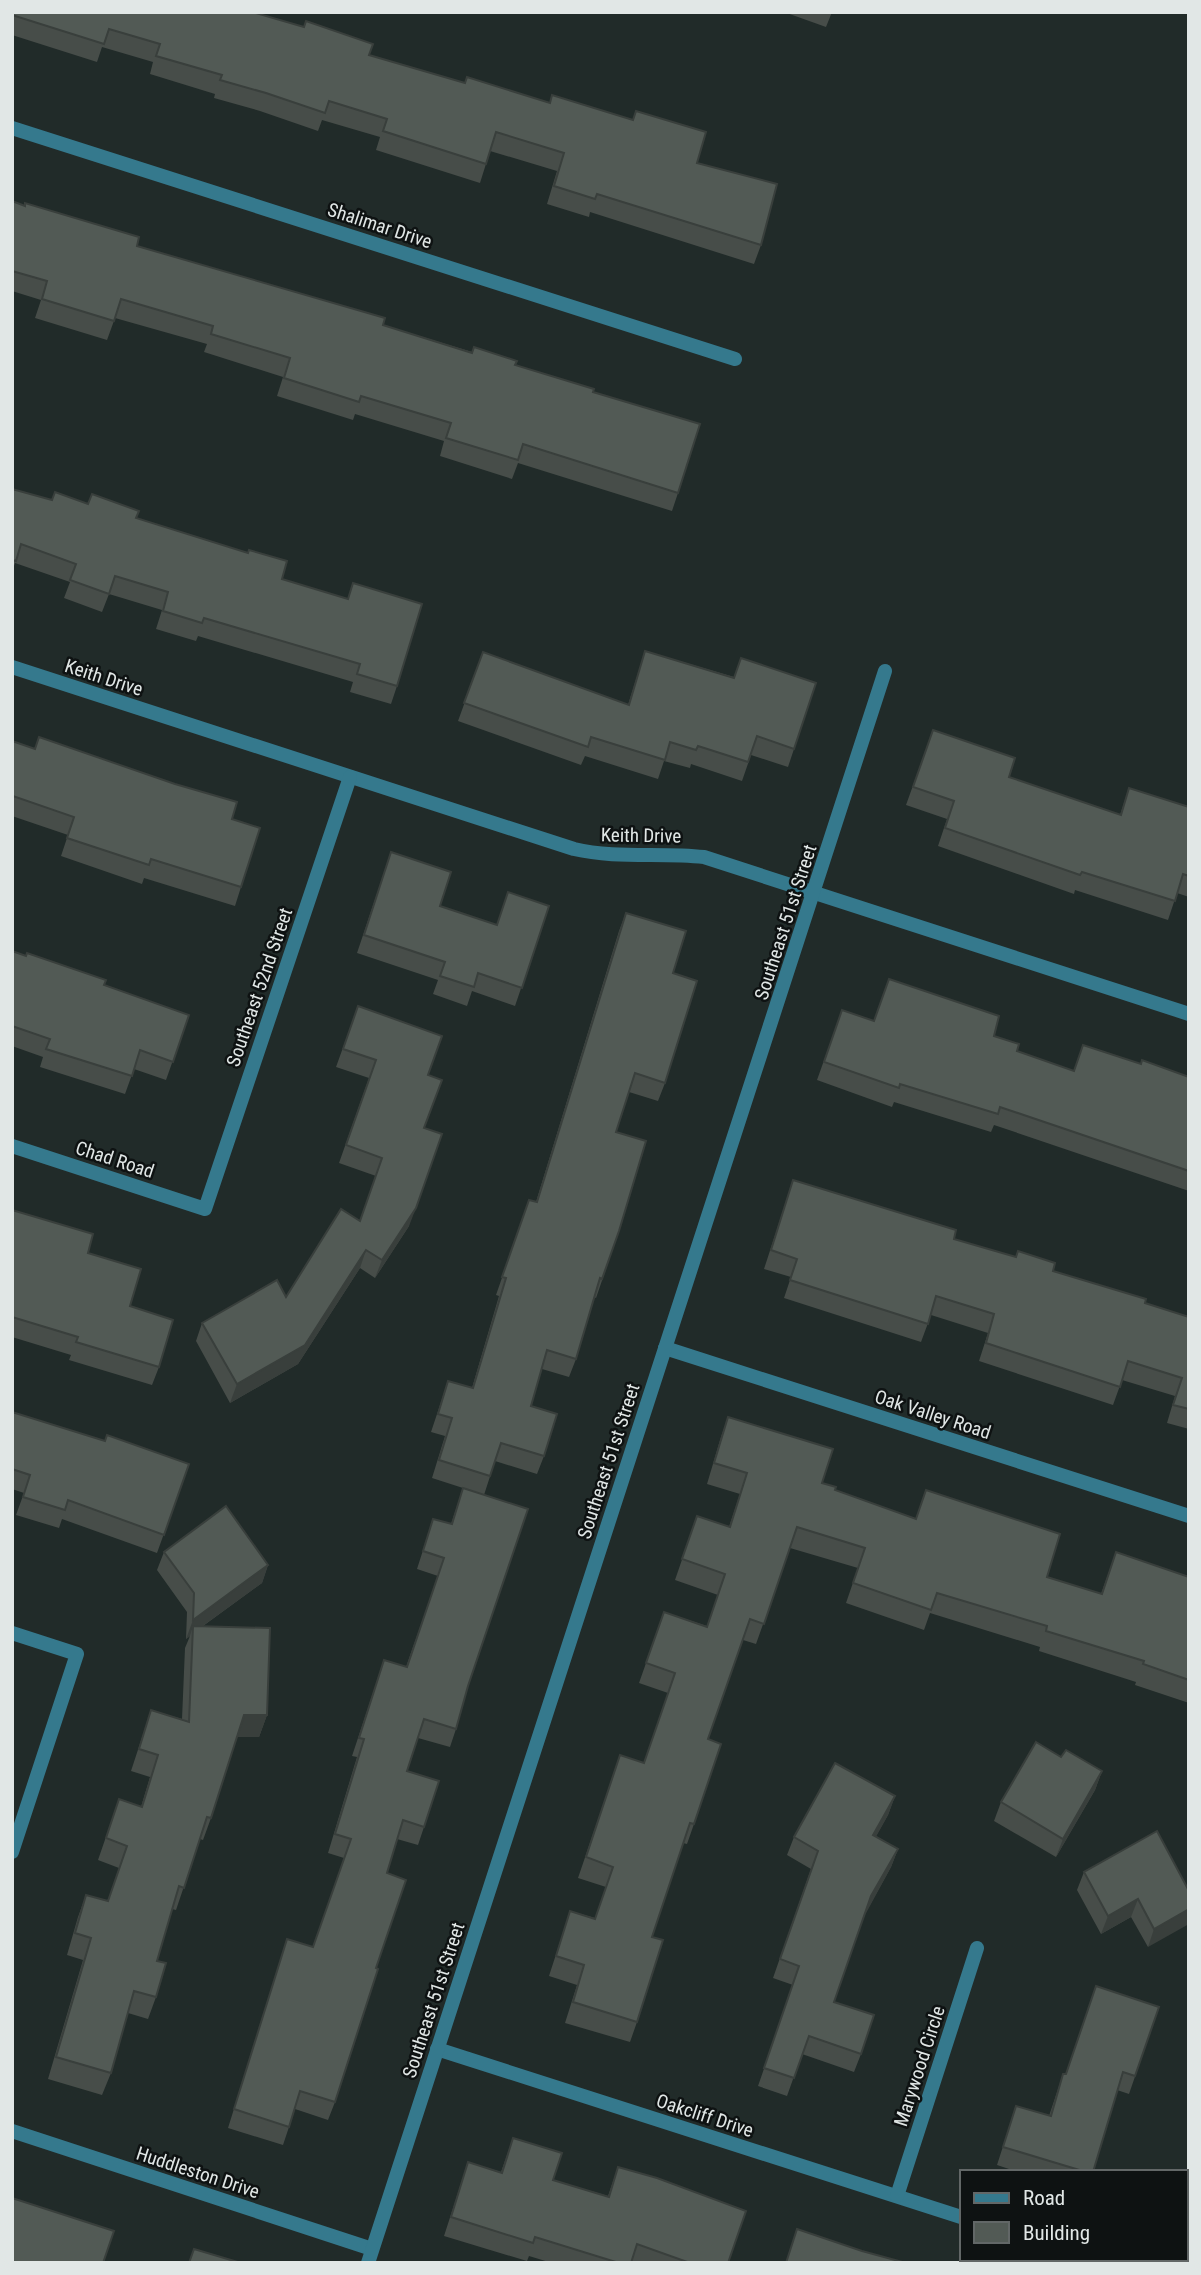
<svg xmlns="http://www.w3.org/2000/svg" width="1201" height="2275" font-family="'Roboto Condensed',sans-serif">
	<rect width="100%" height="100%" fill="#212b29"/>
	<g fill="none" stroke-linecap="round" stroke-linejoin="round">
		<g stroke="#35798d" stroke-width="14">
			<path d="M 12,128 L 735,359"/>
			<path d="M 12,667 L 574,849 C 617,859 661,852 704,857 L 1189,1014"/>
			<path d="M 12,1146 L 205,1209 L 350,777"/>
			<path d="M 665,1348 L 1189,1516"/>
			<path d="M 12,1633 L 77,1654 L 12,1852"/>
			<path d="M 437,2049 L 961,2217"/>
			<path d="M 12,2131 L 372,2249"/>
			<path d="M 897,2196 L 977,1948"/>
			<path d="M 1090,2259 L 1101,2263"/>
			<path d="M 368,2263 L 885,671"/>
		</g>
	</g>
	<g fill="#474d49">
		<path d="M 12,12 L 369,55 L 697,163 L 761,245 L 754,264 L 590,212 L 589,217 L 547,204 L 557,171 L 490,151 L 480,183 L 376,150 L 380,137 L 322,120 L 318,131 L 260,111 L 214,98 L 215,94 L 150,74 L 153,62 L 102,47 L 97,62 L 12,35 Z"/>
		<path d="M 784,12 L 832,12 L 826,27 Z"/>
		<path d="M 12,201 L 137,246 L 383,325 L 515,365 L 593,392 L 678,493 L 672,511 L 518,463 L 512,479 L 440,456 L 444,441 L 355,414 L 353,420 L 277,396 L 283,377 L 204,352 L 207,344 L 115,318 L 107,340 L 35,318 L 41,300 L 12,291 Z"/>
		<path d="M 12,489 L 52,500 L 88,504 L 136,518 L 282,579 L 348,599 L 353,583 L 397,686 L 391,704 L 350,692 L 353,682 L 198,636 L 196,641 L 156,629 L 162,610 L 109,594 L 102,612 L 64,598 L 70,582 L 15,563 L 12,572 Z"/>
		<path d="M 645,651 L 734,677 L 741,658 L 794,749 L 788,767 L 751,755 L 742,781 L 691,764 L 690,768 L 664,761 L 658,779 L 585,756 L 581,765 L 458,721 L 483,652 L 628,705 Z"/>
		<path d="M 933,730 L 1009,777 L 1120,815 L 1129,788 L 1189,807 L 1189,897 L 1177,893 L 1168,920 L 1075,890 L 1074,894 L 938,846 L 947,819 L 906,805 Z"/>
		<path d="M 12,741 L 232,819 L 241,887 L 235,906 L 144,878 L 142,884 L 61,856 L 68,835 L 12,816 Z"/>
		<path d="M 391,852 L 440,906 L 497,925 L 549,906 L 515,1006 L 472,991 L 467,1006 L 433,994 L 438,980 L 357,953 Z"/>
		<path d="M 626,913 L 673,973 L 665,1083 L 658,1101 L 629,1092 L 616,1132 L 619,1231 L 596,1298 L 594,1297 L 576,1359 L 569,1377 L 542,1369 L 531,1406 L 544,1456 L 537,1474 L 495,1461 L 484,1495 L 468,1686 L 456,1729 L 450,1747 L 418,1738 L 407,1771 L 424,1827 L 418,1845 L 397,1839 L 387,1873 L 376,1968 L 335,2102 L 328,2120 L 295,2109 L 283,2145 L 228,2128 L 287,1939 L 313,1947 L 344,1858 L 328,1853 L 357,1757 L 352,1756 L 384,1660 L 406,1667 L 438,1576 L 417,1569 L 433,1519 L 451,1524 L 463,1488 L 432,1478 L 445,1436 L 431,1432 L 448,1381 L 472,1388 L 499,1296 L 496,1295 L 529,1200 L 536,1202 L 619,931 Z"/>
		<path d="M 12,951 L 104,985 L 189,1015 L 166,1080 L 134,1069 L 125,1094 L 40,1067 L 43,1057 L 12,1046 Z"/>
		<path d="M 358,1006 L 428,1075 L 424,1128 L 409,1226 L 375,1278 L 360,1268 L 298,1364 L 230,1403 L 196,1341 L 202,1323 L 286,1297 L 360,1221 L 376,1176 L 339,1163 L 369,1078 L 336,1067 Z"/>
		<path d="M 842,1010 L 874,1021 L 994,1036 L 1017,1051 L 1074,1071 L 1141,1064 L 1189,1077 L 1189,1191 L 994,1125 L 991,1132 L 894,1102 L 892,1107 L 817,1080 Z"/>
		<path d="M 793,1180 L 954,1239 L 1053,1271 L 1145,1303 L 1189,1317 L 1189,1429 L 1167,1423 L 1175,1396 L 1122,1380 L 1113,1405 L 979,1361 L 988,1333 L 931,1315 L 921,1342 L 784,1298 L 791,1277 L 764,1269 Z"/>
		<path d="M 12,1210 L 88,1253 L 130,1306 L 159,1367 L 152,1385 L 69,1360 L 71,1355 L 12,1337 Z"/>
		<path d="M 12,1412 L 105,1441 L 189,1464 L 157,1553 L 62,1519 L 59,1528 L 16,1515 L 24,1493 L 12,1489 Z"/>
		<path d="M 728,1417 L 822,1483 L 835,1490 L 1047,1577 L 1101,1594 L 1116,1552 L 1189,1577 L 1189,1703 L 1135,1685 L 1136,1682 L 1039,1651 L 1040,1647 L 930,1613 L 924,1630 L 846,1603 L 858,1568 L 790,1548 L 756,1644 L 743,1640 L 708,1739 L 694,1824 L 687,1844 L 683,1843 L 652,1937 L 637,2022 L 630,2042 L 565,2023 L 577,1985 L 549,1976 L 570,1911 L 595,1918 L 606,1887 L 578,1878 L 620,1755 L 644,1763 L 668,1693 L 639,1683 L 664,1612 L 707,1626 L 718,1595 L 675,1580 L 697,1516 L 729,1527 L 740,1494 L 707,1484 L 721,1437 Z"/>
		<path d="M 164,1552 L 268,1565 L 262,1583 L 203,1626 L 267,1715 L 259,1737 L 237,1737 L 211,1818 L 203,1840 L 200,1839 L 176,1910 L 172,1909 L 157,1961 L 156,1997 L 148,2019 L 128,2013 L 111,2073 L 102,2095 L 48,2079 L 83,1960 L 67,1955 L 78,1917 L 86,1895 L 108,1901 L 119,1868 L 98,1860 L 119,1799 L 141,1807 L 150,1777 L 131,1771 L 151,1710 L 182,1719 L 185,1648 L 190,1636 L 186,1639 L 187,1612 L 157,1570 Z"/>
		<path d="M 1061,1757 L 1102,1771 L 1095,1790 L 1056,1857 L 994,1821 L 1001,1802 Z"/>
		<path d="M 895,1796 L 888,1815 L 876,1836 L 898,1849 L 891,1867 L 865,1914 L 834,2002 L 861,2054 L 854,2072 L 802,2054 L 787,2096 L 758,2086 L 793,1985 L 773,1978 L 811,1869 L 787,1855 L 794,1837 Z"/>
		<path d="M 1084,1872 L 1189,1891 L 1148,1947 L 1131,1917 L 1101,1934 L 1077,1890 Z"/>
		<path d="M 1159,2007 L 1129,2094 L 1117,2090 L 1093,2172 L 1018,2172 L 997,2165 L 1016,2106 L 1049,2116 L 1063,2074 L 1065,2074 Z"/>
		<path d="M 513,2138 L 553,2180 L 608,2196 L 618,2167 L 728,2263 L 552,2263 L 529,2256 L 527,2261 L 444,2236 L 468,2162 L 501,2172 Z"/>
	</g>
	<g fill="#393f3c">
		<path d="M 416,1208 L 409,1226 L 375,1278 L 382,1260 Z"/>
		<path d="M 366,1250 L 360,1268 L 298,1364 L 230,1403 L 237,1384 Z"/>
		<path d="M 268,1565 L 262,1583 L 193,1633 L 193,1626 L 190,1636 L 186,1639 L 193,1620 Z"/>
		<path d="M 244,1715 L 267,1715 L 259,1737 L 236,1737 Z"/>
		<path d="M 1102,1771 L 1095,1790 L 1056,1857 L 1063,1839 Z"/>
		<path d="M 895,1796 L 888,1815 L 867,1853 L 873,1835 Z"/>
		<path d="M 898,1849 L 891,1867 L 865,1915 L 871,1896 Z"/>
		<path d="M 1138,1899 L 1131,1917 L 1101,1934 L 1108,1916 Z"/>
		<path d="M 1189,1909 L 1189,1924 L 1148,1947 L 1154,1929 Z"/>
	</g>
	<g fill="#525a55" stroke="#393f3c" stroke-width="2">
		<path d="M 12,12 L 252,12 L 304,27 L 306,21 L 373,44 L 369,55 L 465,83 L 467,77 L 550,103 L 552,95 L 633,120 L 636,111 L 706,132 L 697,163 L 777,184 L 761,245 L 597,194 L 595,199 L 554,186 L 564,153 L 496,132 L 486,164 L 383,131 L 387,119 L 329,101 L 325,113 L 266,93 L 220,80 L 222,75 L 156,56 L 160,44 L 109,29 L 104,44 L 12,15 Z"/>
		<path d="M 12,201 L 25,206 L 25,203 L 139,237 L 137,246 L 385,318 L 383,325 L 472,353 L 474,347 L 517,361 L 515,365 L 594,389 L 593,392 L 700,424 L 678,493 L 523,444 L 518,460 L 446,438 L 451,423 L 361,396 L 359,402 L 284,378 L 290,358 L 211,334 L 213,326 L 121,299 L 114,321 L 42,299 L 47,281 L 12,271 Z"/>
		<path d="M 12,489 L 52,500 L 55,492 L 88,504 L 92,494 L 139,511 L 136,518 L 248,553 L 249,550 L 287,561 L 282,579 L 348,599 L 353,583 L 422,604 L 397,686 L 357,674 L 360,664 L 204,618 L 202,623 L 163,611 L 168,592 L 115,576 L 109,594 L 70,580 L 76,564 L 21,544 L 16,561 L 12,560 Z"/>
		<path d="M 645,651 L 734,678 L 741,658 L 816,683 L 794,749 L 757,736 L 748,762 L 698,746 L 696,750 L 670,742 L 665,760 L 591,737 L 588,747 L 464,703 L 483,652 L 629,705 Z"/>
		<path d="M 933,730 L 1015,758 L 1009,777 L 1121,815 L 1129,788 L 1189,807 L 1189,876 L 1183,874 L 1175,901 L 1082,872 L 1080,875 L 945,828 L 954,801 L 913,787 Z"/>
		<path d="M 39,737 L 175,784 L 237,802 L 232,819 L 260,828 L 241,887 L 151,859 L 149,865 L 67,838 L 74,817 L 13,796 L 12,800 L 12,741 L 35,749 Z"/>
		<path d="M 391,852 L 451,872 L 440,906 L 497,925 L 508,892 L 549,906 L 522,988 L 478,973 L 474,987 L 440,976 L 445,962 L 364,935 Z"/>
		<path d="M 626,913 L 686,931 L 673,973 L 697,981 L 665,1083 L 635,1073 L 616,1132 L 646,1141 L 619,1231 L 602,1279 L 600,1278 L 576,1359 L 547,1350 L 531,1406 L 557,1414 L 544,1456 L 501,1443 L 490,1476 L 439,1460 L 452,1418 L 438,1414 L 448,1381 L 473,1388 L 506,1278 L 502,1277 L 529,1200 L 537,1202 Z"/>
		<path d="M 12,951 L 26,956 L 27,953 L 106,980 L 104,985 L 189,1015 L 173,1062 L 140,1050 L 132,1076 L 46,1049 L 50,1039 L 12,1026 Z"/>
		<path d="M 889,979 L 999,1016 L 994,1036 L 1019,1044 L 1017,1051 L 1074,1071 L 1083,1045 L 1141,1064 L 1142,1060 L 1189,1077 L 1189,1171 L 1000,1107 L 998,1114 L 900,1084 L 899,1088 L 824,1062 L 842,1010 L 874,1021 Z"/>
		<path d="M 358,1006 L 442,1036 L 428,1075 L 442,1080 L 424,1128 L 442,1134 L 416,1208 L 382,1260 L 366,1250 L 305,1345 L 237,1384 L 202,1323 L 277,1280 L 286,1297 L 341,1209 L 360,1221 L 382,1158 L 346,1145 L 376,1060 L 343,1049 Z"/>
		<path d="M 793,1180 L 956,1230 L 954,1239 L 1016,1257 L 1018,1251 L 1055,1263 L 1053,1271 L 1146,1299 L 1145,1303 L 1189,1317 L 1189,1409 L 1173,1405 L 1182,1378 L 1128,1361 L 1120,1387 L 986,1343 L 994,1314 L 936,1296 L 928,1324 L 790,1280 L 797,1259 L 771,1250 Z"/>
		<path d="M 12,1210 L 93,1234 L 88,1253 L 141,1269 L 130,1306 L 173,1320 L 159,1367 L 76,1342 L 78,1337 L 12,1317 Z"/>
		<path d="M 12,1412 L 105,1441 L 107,1435 L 189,1464 L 164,1535 L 68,1500 L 65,1510 L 23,1497 L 30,1475 L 12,1469 Z"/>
		<path d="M 728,1417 L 833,1449 L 822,1483 L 836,1487 L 835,1490 L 916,1519 L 926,1490 L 1060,1534 L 1047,1577 L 1102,1594 L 1116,1552 L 1189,1577 L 1189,1680 L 1143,1664 L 1144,1661 L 1046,1631 L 1047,1626 L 937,1593 L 931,1610 L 853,1583 L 865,1548 L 797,1527 L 764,1624 L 750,1619 L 708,1739 L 721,1744 L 694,1824 L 690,1823 L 652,1937 L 663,1940 L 637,2022 L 573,2002 L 584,1965 L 556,1956 L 570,1911 L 595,1919 L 613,1867 L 586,1857 L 620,1755 L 644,1763 L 675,1673 L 646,1663 L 664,1612 L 707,1627 L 725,1574 L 682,1559 L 697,1516 L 730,1527 L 747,1473 L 714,1463 Z"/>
		<path d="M 463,1488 L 528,1509 L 468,1686 L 456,1729 L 424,1719 L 407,1771 L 439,1781 L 424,1827 L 403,1820 L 387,1873 L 406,1880 L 376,1968 L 378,1969 L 335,2102 L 300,2091 L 289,2127 L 234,2109 L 287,1939 L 313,1947 L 351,1839 L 335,1834 L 364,1739 L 359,1738 L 384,1660 L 407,1667 L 444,1558 L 423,1551 L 433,1519 L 452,1524 Z"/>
		<path d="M 226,1506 L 268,1565 L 193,1620 L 194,1593 L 164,1552 Z"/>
		<path d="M 193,1626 L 270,1628 L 267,1715 L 244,1715 L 211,1818 L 207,1817 L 184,1888 L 179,1886 L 157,1961 L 166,1963 L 156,1997 L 134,1991 L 111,2073 L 56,2057 L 91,1938 L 75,1933 L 86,1895 L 108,1901 L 127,1846 L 106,1838 L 119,1799 L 142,1807 L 158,1755 L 139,1749 L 151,1710 L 189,1722 Z"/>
		<path d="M 1036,1742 L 1061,1757 L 1066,1750 L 1102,1771 L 1063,1839 L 1001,1802 Z"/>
		<path d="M 835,1763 L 895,1796 L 873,1835 L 898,1849 L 871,1896 L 834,2002 L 874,2015 L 861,2054 L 809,2036 L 794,2078 L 764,2068 L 799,1966 L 780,1959 L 818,1851 L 794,1837 Z"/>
		<path d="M 1157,1831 L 1189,1891 L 1189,1909 L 1154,1929 L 1138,1899 L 1108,1916 L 1084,1872 Z"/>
		<path d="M 1096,1986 L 1159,2007 L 1135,2076 L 1123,2072 L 1093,2172 L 1086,2172 L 1003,2147 L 1016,2106 L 1051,2116 L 1063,2074 L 1066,2074 Z"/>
		<path d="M 513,2138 L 562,2153 L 553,2180 L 609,2197 L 618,2167 L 657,2178 L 746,2211 L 728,2263 L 690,2263 L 637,2244 L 631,2263 L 619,2263 L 535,2237 L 533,2243 L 451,2217 L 468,2162 L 502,2173 Z"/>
		<path d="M 12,2198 L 114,2231 L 103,2263 L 12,2263 Z"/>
		<path d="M 797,2229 L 862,2251 L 906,2263 L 786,2263 Z"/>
		<path d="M 194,2249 L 241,2263 L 189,2263 Z"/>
	</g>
	<g text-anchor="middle" stroke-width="5" stroke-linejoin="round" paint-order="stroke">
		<g font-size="19" fill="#e1e7e6" stroke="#0e1212">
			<text transform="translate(380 225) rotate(18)" y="7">Shalimar Drive</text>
			<text transform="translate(104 677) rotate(18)" y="7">Keith Drive</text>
			<text transform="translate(641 835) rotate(1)" y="7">Keith Drive</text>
			<text transform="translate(785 922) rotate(-72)" y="7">Southeast 51st Street</text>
			<text transform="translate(259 987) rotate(-71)" y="7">Southeast 52nd Street</text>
			<text transform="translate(115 1159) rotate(18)" y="7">Chad Road</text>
			<text transform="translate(933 1414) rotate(18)" y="7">Oak Valley Road</text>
			<text transform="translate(608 1461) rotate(-72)" y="7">Southeast 51st Street</text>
			<text transform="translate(433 2000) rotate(-72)" y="7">Southeast 51st Street</text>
			<text transform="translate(919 2066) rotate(-72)" y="7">Marywood Circle</text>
			<text transform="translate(705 2115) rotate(18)" y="7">Oakcliff Drive</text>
			<text transform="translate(198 2172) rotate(18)" y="7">Huddleston Drive</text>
		</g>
	</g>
	<rect width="1201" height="2275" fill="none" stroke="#e1e7e6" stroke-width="28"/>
	<rect x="960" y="2170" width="228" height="91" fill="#0e1212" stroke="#626767" stroke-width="2"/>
	<rect x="974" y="2193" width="35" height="10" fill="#35798d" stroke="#626767" stroke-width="2"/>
	<text x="1023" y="2205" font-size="21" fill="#e1e7e6">Road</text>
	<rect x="974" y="2222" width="35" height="21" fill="#525a55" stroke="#626767" stroke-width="2"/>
	<text x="1023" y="2240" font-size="21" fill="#e1e7e6">Building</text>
</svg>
